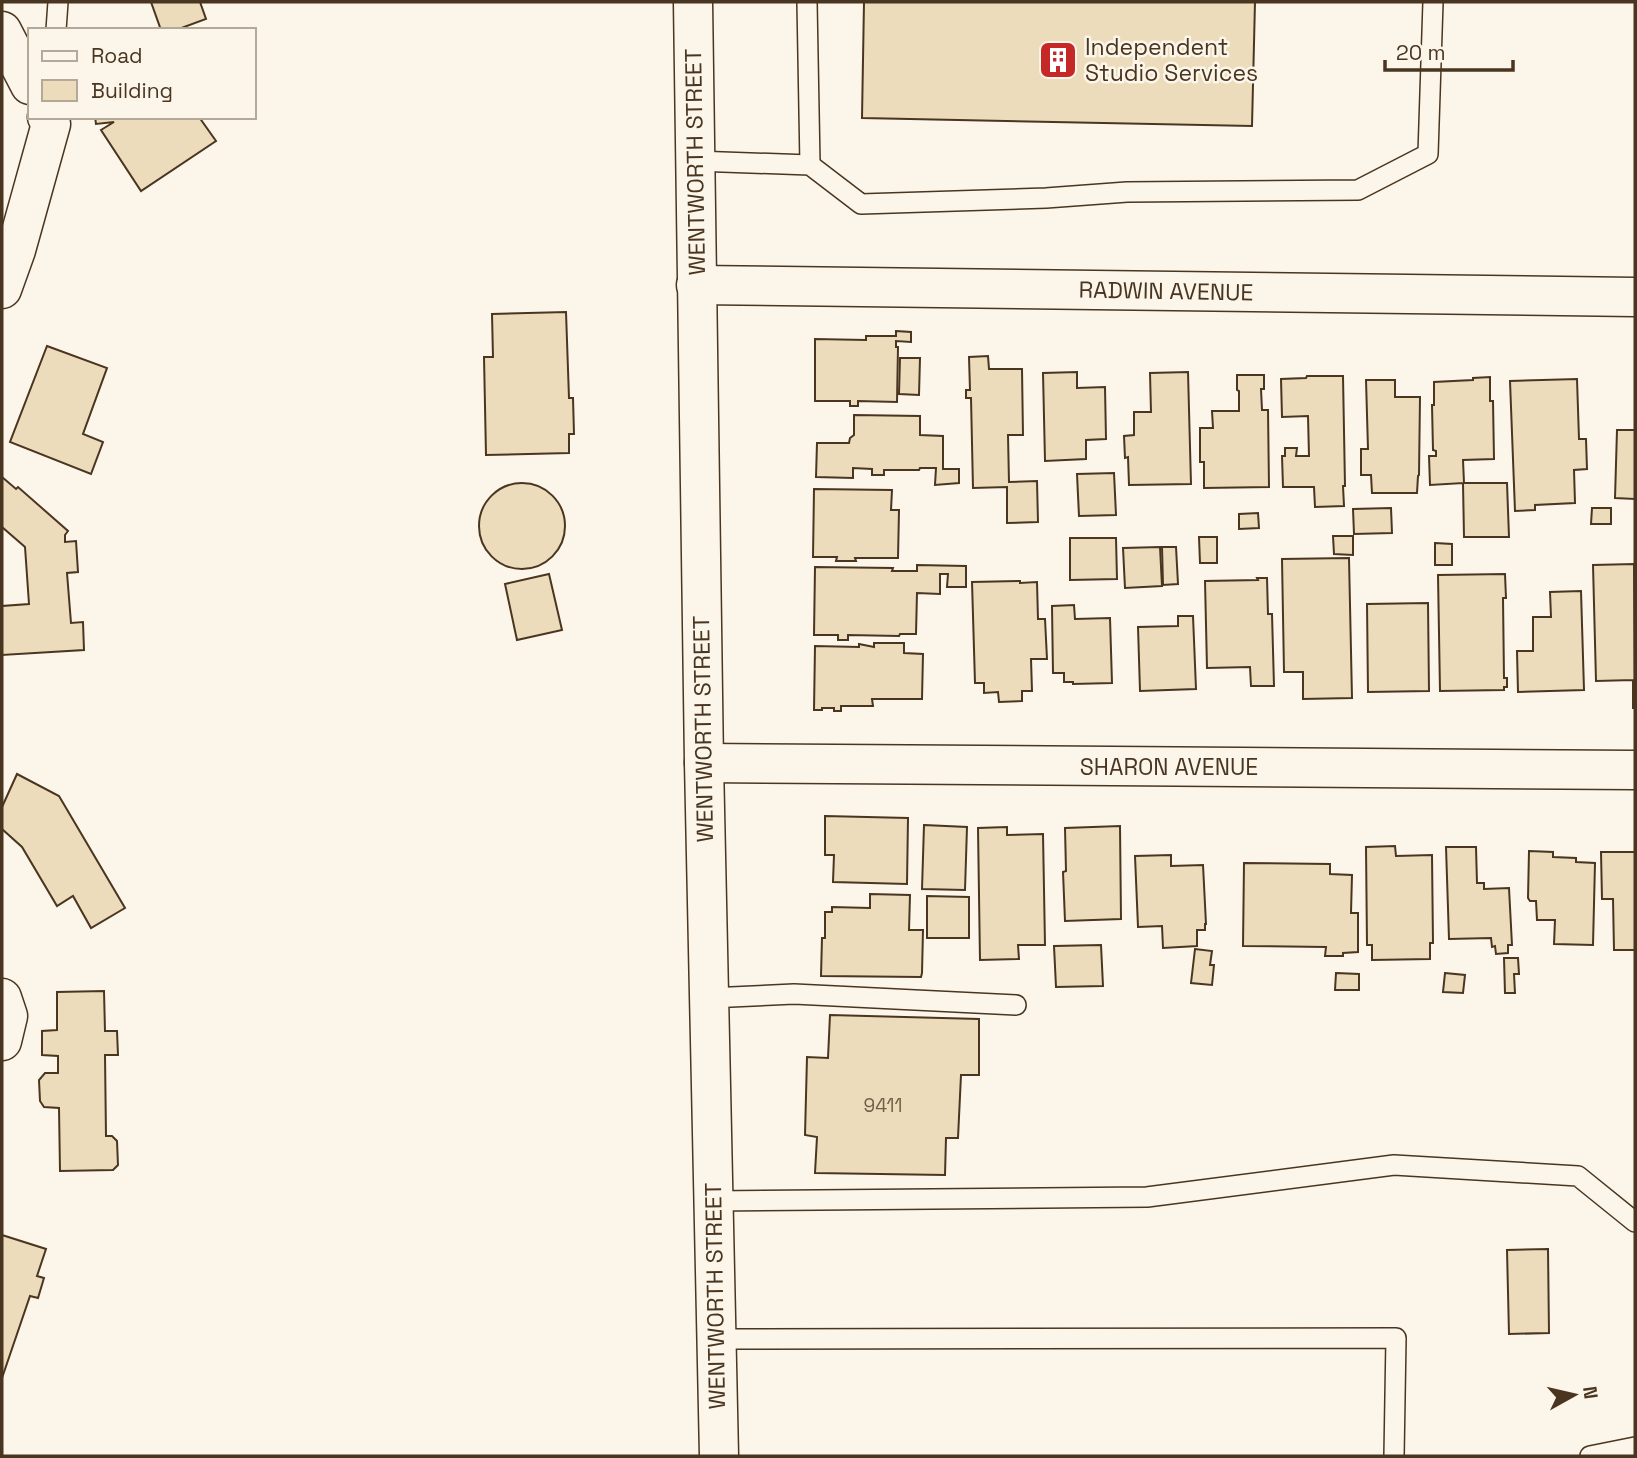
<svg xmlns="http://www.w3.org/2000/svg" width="1637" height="1458" font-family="'Space Grotesk',sans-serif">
	<rect width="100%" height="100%" fill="#fbf6e9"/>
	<g fill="#ecdcbc" stroke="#4a3520" stroke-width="2">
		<path d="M 151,2 L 200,2 L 206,19 L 176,30 L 161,30 Z"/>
		<path d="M 864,2 L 1255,2 L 1252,126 L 862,118 Z"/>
		<path d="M 95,117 L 199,117 L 216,141 L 141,191 L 101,130 L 114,122 L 96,124 Z"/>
		<path d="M 566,312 L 569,398 L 573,398 L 574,434 L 569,434 L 569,453 L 486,455 L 484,357 L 493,357 L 492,314 Z"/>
		<path d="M 896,331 L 911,332 L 911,342 L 896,341 L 896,347 L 898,347 L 897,402 L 858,401 L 858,406 L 850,406 L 850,401 L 815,401 L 815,339 L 866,340 L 866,336 L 896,336 Z"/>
		<path d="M 47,346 L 107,368 L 83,434 L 103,442 L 91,474 L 10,442 Z"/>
		<path d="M 988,356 L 989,369 L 1022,369 L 1023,435 L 1008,435 L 1009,482 L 1037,481 L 1038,522 L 1007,523 L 1007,487 L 973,488 L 971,398 L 966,398 L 966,390 L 970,390 L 969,357 Z"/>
		<path d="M 900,358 L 920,358 L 919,395 L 899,394 Z"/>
		<path d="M 1077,372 L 1077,388 L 1105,387 L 1106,439 L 1086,440 L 1086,459 L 1045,461 L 1043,373 Z"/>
		<path d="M 1188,372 L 1191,484 L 1129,485 L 1128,457 L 1125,458 L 1124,436 L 1134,435 L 1134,412 L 1151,412 L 1150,373 Z"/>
		<path d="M 1237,375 L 1264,375 L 1264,389 L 1261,389 L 1262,410 L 1268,410 L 1269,487 L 1204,488 L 1204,462 L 1200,462 L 1200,428 L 1213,428 L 1212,411 L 1239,411 L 1239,391 L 1237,390 Z"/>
		<path d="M 1307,376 L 1343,376 L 1345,486 L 1343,486 L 1344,506 L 1315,507 L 1314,487 L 1283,487 L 1282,456 L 1285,456 L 1285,448 L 1297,448 L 1296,456 L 1309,456 L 1308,416 L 1282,417 L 1281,379 L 1306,378 Z"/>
		<path d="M 1490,377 L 1490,401 L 1493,401 L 1494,459 L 1463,460 L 1464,483 L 1507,483 L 1509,537 L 1464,537 L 1463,483 L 1430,485 L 1429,456 L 1436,456 L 1436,451 L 1433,450 L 1432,405 L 1434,405 L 1434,382 L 1473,380 L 1473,378 Z"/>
		<path d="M 1577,379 L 1579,439 L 1586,439 L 1587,469 L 1574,470 L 1575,503 L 1535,505 L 1535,510 L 1515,511 L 1510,381 Z"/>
		<path d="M 1366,380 L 1395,380 L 1395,397 L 1420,397 L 1419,475 L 1418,476 L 1417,493 L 1372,493 L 1371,475 L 1361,475 L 1361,449 L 1368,449 Z"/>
		<path d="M 854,415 L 920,416 L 920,435 L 943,436 L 943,469 L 959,469 L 959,483 L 935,485 L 936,468 L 920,468 L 919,470 L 884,470 L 884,475 L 872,475 L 872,469 L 853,468 L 853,478 L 816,477 L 817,443 L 849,443 L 850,438 L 854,435 Z"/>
		<path d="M 1617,430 L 1635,430 L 1635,499 L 1615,498 Z"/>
		<path d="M 1114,473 L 1116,515 L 1079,516 L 1077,474 Z"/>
		<path d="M 2,477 L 16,489 L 18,487 L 68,531 L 65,535 L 65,542 L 76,541 L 78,572 L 67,573 L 71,623 L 83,622 L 84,650 L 2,655 L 2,606 L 29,604 L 25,547 L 2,527 Z"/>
		<circle cx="522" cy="526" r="43"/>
		<path d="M 814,489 L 892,490 L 891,510 L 899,510 L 898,558 L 855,558 L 856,561 L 836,561 L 837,557 L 813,557 Z"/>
		<path d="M 1391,508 L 1392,533 L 1354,534 L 1353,509 Z"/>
		<path d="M 1592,508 L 1611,508 L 1611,524 L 1591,524 Z"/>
		<path d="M 1258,513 L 1259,528 L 1239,529 L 1239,514 Z"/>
		<path d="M 1333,536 L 1353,536 L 1353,555 L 1334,554 Z"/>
		<path d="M 1199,537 L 1217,537 L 1217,563 L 1200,563 Z"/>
		<path d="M 1070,538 L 1116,538 L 1117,579 L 1070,580 Z"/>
		<path d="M 1435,543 L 1452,544 L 1452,565 L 1435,565 Z"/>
		<path d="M 1160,547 L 1162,586 L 1125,588 L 1123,548 Z"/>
		<path d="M 1162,547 L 1176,547 L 1178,584 L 1163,585 Z"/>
		<path d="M 1349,558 L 1352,698 L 1303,699 L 1303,672 L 1284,672 L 1282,559 Z"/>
		<path d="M 1634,564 L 1635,708 L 1633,708 L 1633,680 L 1596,681 L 1593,565 Z"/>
		<path d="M 917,565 L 966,566 L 966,587 L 947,587 L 948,574 L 940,574 L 940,594 L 917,593 L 916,634 L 900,634 L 899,636 L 848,635 L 848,640 L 838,640 L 838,635 L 814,635 L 815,567 L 893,568 L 892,571 L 917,571 Z"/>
		<path d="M 549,574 L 562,630 L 517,640 L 505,584 Z"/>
		<path d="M 1505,574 L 1506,598 L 1503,598 L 1504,678 L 1507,678 L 1507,687 L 1504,687 L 1504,690 L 1440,691 L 1438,575 Z"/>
		<path d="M 1257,578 L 1267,578 L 1268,614 L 1272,614 L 1274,686 L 1251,686 L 1250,667 L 1207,668 L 1205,581 L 1258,580 Z"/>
		<path d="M 1020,581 L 1020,583 L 1037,582 L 1038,619 L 1045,619 L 1047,659 L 1031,659 L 1032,691 L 1022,691 L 1022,701 L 999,702 L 998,692 L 984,693 L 984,683 L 975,683 L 972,582 Z"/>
		<path d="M 1581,591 L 1584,690 L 1518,692 L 1517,651 L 1533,651 L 1533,617 L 1551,617 L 1550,592 Z"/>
		<path d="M 1428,603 L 1429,691 L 1368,692 L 1367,604 Z"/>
		<path d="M 1074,605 L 1075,619 L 1110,618 L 1112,683 L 1073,684 L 1073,682 L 1064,682 L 1064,673 L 1053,673 L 1052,606 Z"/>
		<path d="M 1178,616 L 1193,616 L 1196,689 L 1140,691 L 1138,627 L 1178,626 Z"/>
		<path d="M 874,643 L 904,643 L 904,653 L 923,654 L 922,699 L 872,699 L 873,706 L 841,706 L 841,711 L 834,711 L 834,708 L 822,708 L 822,710 L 814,710 L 815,646 L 859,647 L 859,644 L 874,647 Z"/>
		<path d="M 17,774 L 59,796 L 125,908 L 91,928 L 73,896 L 57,906 L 22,847 L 2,829 L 2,807 Z"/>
		<path d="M 825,816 L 908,818 L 907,884 L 833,882 L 834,855 L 825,855 Z"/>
		<path d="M 924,825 L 967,827 L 965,890 L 922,889 Z"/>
		<path d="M 1120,826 L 1121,919 L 1065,921 L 1063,872 L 1066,871 L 1065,828 Z"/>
		<path d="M 1007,827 L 1007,835 L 1043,834 L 1045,945 L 1018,945 L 1019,959 L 980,960 L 978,828 Z"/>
		<path d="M 1395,846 L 1396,856 L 1432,855 L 1433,943 L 1430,943 L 1430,959 L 1372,960 L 1372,945 L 1367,945 L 1366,847 Z"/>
		<path d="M 1446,847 L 1476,847 L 1477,883 L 1484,883 L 1484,889 L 1509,888 L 1512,945 L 1508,945 L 1508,953 L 1496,954 L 1495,946 L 1492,947 L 1491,938 L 1449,939 Z"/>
		<path d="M 1529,851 L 1553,852 L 1553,857 L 1576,858 L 1576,862 L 1595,863 L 1593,945 L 1554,944 L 1555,920 L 1537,920 L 1536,901 L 1530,901 L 1528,898 Z"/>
		<path d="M 1601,852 L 1635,852 L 1635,950 L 1614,950 L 1613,899 L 1602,899 Z"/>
		<path d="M 1171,855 L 1171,866 L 1203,865 L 1206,924 L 1205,924 L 1205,930 L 1197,930 L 1197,946 L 1163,948 L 1162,926 L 1138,927 L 1135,856 Z"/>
		<path d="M 1244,863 L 1330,864 L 1330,874 L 1352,875 L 1351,913 L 1358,913 L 1358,952 L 1343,953 L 1343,956 L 1325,956 L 1326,947 L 1243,946 Z"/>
		<path d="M 870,894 L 910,895 L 909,930 L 923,930 L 922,973 L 921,977 L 821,976 L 822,938 L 825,938 L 825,912 L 832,912 L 832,907 L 870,908 Z"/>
		<path d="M 927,896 L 969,897 L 969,938 L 927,938 Z"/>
		<path d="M 1101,945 L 1103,986 L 1056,987 L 1054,946 Z"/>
		<path d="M 1195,949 L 1212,951 L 1210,965 L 1214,965 L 1212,985 L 1191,983 Z"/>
		<path d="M 1504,958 L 1518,958 L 1519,974 L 1514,974 L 1515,993 L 1505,993 Z"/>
		<path d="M 1336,973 L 1359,974 L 1359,990 L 1335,990 Z"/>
		<path d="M 1445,973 L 1465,975 L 1463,993 L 1443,992 Z"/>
		<path d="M 104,991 L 105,1031 L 117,1031 L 118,1055 L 105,1055 L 106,1136 L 112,1136 L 117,1141 L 118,1165 L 113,1170 L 60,1171 L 59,1108 L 44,1107 L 40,1101 L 39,1080 L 45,1073 L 58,1073 L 58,1056 L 42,1055 L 42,1031 L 57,1030 L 57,992 Z"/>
		<path d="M 830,1015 L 979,1019 L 979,1075 L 961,1075 L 958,1138 L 946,1138 L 945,1175 L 815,1173 L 817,1137 L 805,1135 L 807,1057 L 828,1058 Z"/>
		<path d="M 2,1235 L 46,1249 L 37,1276 L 44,1278 L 38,1298 L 30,1296 L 2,1378 Z"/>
		<path d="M 1548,1249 L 1549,1333 L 1509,1334 L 1507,1250 Z"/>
	</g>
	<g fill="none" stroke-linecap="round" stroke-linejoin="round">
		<defs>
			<g id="lane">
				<path d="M 807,2 L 810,165"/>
				<path d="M 56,30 L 58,2"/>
				<path d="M 695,161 L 810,165 L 861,204 L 1046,198 L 1127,192 L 1358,190 L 1428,154 L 1433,2"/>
				<path d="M 709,998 L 794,994 L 1016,1005"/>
				<path d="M 713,1201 L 1147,1197 L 1394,1165 L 1578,1176 L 1635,1222"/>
				<path d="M 716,1339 L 1396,1338 L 1394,1456"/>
				<path d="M 1590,1456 L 1635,1447"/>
			</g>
			<g id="street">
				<path d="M 2,31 L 30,85"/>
				<path d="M 696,285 L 1635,297"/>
				<path d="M 2,289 L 16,250 L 51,124 L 47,117"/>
				<path d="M 704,763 L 1635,770"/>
				<path d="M 2,998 L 8,1016 L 2,1041"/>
			</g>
			<path id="secondary" d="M 693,2 L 704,763 L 719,1456"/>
		</defs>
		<use href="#lane" stroke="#4a3520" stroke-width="22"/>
		<use href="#street" stroke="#4a3520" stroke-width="41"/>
		<use href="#secondary" stroke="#4a3520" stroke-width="41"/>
		<use href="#lane" stroke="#fbf6e9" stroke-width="19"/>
		<use href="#street" stroke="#fbf6e9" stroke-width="38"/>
		<use href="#secondary" stroke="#fbf6e9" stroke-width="38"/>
	</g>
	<defs>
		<symbol id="building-square" viewBox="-11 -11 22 22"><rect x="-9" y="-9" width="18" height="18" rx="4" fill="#c62828" stroke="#fbf6e9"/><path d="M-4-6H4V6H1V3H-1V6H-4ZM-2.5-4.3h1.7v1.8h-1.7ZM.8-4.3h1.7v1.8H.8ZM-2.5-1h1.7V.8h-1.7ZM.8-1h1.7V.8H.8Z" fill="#fff"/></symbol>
	</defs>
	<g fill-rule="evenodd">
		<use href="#building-square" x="1036" y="38" width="44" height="44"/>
	</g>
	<g text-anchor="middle" stroke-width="5" stroke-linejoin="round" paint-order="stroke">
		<g font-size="19" fill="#725f47">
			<text x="883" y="1112">9411</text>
		</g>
		<g font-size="23" fill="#4a3520" stroke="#fbf6e9" text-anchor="start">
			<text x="1085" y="55">Independent<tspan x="1085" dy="26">Studio Services</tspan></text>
		</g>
		<g font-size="23" fill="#4a3520" stroke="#fbf6e9">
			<text transform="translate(695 162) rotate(-91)" y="8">WENTWORTH STREET</text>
			<text transform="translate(1166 291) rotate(1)" y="8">RADWIN AVENUE</text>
			<text transform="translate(703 729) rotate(-91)" y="8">WENTWORTH STREET</text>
			<text x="1169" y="775">SHARON AVENUE</text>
			<text transform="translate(715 1296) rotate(-91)" y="8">WENTWORTH STREET</text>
		</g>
	</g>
	<rect width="1637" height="1458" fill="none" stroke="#4a3520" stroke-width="7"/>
	<rect x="28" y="28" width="228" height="91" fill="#fbf6e9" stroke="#b4a999" stroke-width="2"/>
	<rect x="42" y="51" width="35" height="10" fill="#fbf6e9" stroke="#b4a999" stroke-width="2"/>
	<text x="91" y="63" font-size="21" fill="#4a3520">Road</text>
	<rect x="42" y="80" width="35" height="21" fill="#ecdcbc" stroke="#b4a999" stroke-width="2"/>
	<text x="91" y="98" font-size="21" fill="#4a3520">Building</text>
	<g transform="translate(1574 1395) rotate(82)" stroke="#fbf6e9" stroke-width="5" paint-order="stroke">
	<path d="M0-5L12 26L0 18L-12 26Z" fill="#4a3520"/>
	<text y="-10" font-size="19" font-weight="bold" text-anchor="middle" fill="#4a3520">N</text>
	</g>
	<path d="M1385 60v10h128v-10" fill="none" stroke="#4a3520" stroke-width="3.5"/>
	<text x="1396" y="60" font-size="21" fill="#4a3520" stroke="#fbf6e9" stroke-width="5" paint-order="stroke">20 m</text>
</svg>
